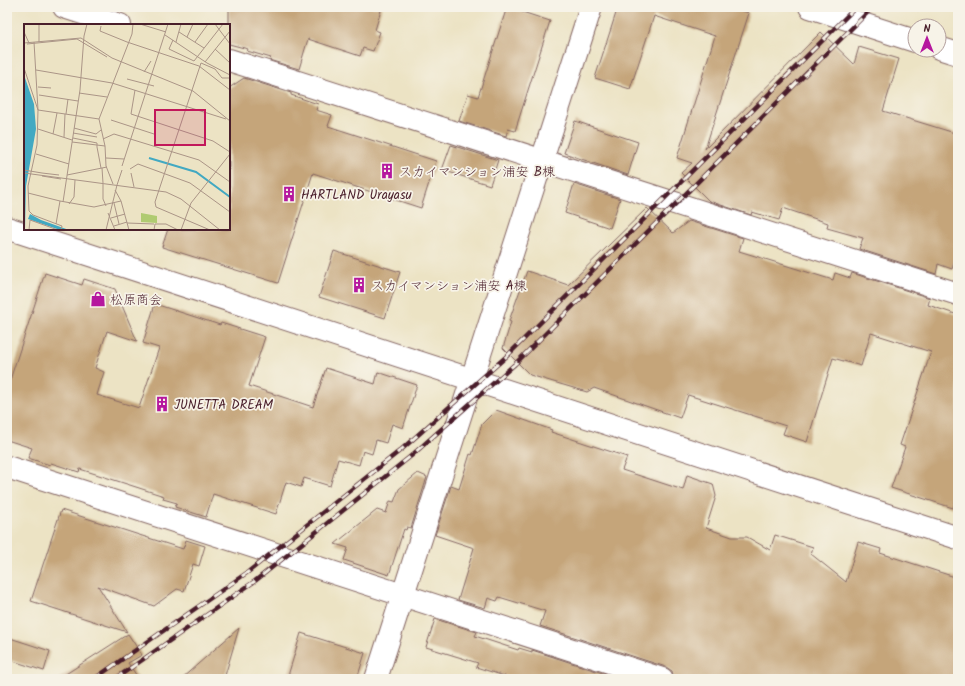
<svg xmlns="http://www.w3.org/2000/svg" width="965" height="686" font-family="Kalam,'Klee One',sans-serif">
	<rect width="100%" height="100%" fill="#f7f3e8"/>
	<filter id="ink" filterUnits="userSpaceOnUse"><feTurbulence type="fractalNoise" baseFrequency=".025" numOctaves="2"/><feDisplacementMap in="SourceGraphic" scale="8" xChannelSelector="R" yChannelSelector="G"/><feConvolveMatrix kernelMatrix="1 2 1 2 8 2 1 2 1" color-interpolation-filters="sRGB"/></filter>
	<filter id="wash" filterUnits="userSpaceOnUse"><feTurbulence type="fractalNoise" baseFrequency=".012" numOctaves="4" result="noise"/><feDisplacementMap in="SourceGraphic" scale="16" xChannelSelector="R" yChannelSelector="G"/><feGaussianBlur stdDeviation="0.9" result="paint"/><feColorMatrix in="noise" values="0 0 0 0 0 0 0 0 0 0 0 0 0 0 0 0 0 1.4 0 .05"/><feComposite in="paint" operator="in"/></filter>
	<g filter="url(#wash)">
		<rect width="100%" height="100%" fill="#ece3c4"/>
		<g id="blocks">
			<g fill="#c5a57a">
				<path d="M 229,7 L 382,7 L 375,30 L 380,32 L 373,51 L 363,48 L 360,56 L 308,39 L 299,69 L 269,60 L 271,58 L 247,51 L 248,49 L 229,44 Z"/>
				<path d="M 507,7 L 550,21 L 515,131 L 508,129 L 506,136 L 459,121 L 468,94 L 478,97 Z"/>
				<path d="M 618,7 L 729,7 L 749,13 L 705,149 L 821,32 L 854,64 L 859,47 L 899,59 L 883,111 L 958,134 L 958,249 L 952,269 L 938,264 L 936,274 L 859,249 L 863,238 L 827,228 L 828,223 L 783,208 L 779,220 L 752,212 L 751,215 L 709,201 L 681,173 L 692,163 L 677,158 L 715,36 L 654,16 L 630,89 L 595,78 Z"/>
				<path d="M 244,78 L 291,93 L 291,95 L 318,104 L 316,110 L 332,115 L 328,126 L 436,161 L 421,208 L 313,173 L 278,283 L 162,247 L 168,229 L 229,229 L 229,88 Z"/>
				<path d="M 575,121 L 638,142 L 628,175 L 564,153 Z"/>
				<path d="M 451,145 L 498,160 L 490,185 L 442,170 Z"/>
				<path d="M 574,184 L 620,199 L 610,228 L 565,213 Z"/>
				<path d="M 647,208 L 673,233 L 689,221 L 743,238 L 739,251 L 833,280 L 835,273 L 850,278 L 852,273 L 930,298 L 928,305 L 958,315 L 958,494 L 953,508 L 891,488 L 905,447 L 900,445 L 931,352 L 871,333 L 861,366 L 833,358 L 807,442 L 783,434 L 786,426 L 688,395 L 680,418 L 594,388 L 587,392 L 530,375 L 503,348 L 511,322 L 509,321 L 527,271 L 568,285 Z"/>
				<path d="M 334,251 L 400,272 L 385,318 L 319,297 Z"/>
				<path d="M 45,273 L 82,285 L 84,279 L 115,289 L 137,341 L 107,331 L 95,368 L 104,372 L 97,395 L 139,408 L 159,348 L 143,343 L 155,304 L 220,325 L 221,323 L 265,337 L 249,386 L 313,407 L 326,368 L 375,384 L 378,372 L 417,385 L 403,428 L 392,424 L 386,443 L 376,440 L 372,454 L 363,451 L 359,465 L 338,459 L 330,486 L 304,478 L 301,487 L 286,482 L 276,514 L 213,494 L 206,517 L 175,507 L 177,503 L 163,499 L 164,496 L 80,469 L 79,472 L 51,463 L 50,465 L 28,458 L 32,448 L 7,440 L 7,389 Z"/>
				<path d="M 496,410 L 552,430 L 551,432 L 627,457 L 622,470 L 683,490 L 687,475 L 713,484 L 716,496 L 706,528 L 732,537 L 747,537 L 770,550 L 775,535 L 813,547 L 811,554 L 846,582 L 858,542 L 881,549 L 880,553 L 958,578 L 958,679 L 674,679 L 672,671 L 666,667 L 540,626 L 545,611 L 499,597 L 497,601 L 488,598 L 485,608 L 458,600 L 474,548 L 435,535 L 451,486 L 459,489 L 470,454 L 472,455 L 482,424 Z"/>
				<path d="M 418,473 L 427,477 L 411,528 L 407,527 L 406,530 L 404,529 L 389,575 L 344,560 L 348,548 L 335,544 L 377,510 L 386,513 L 390,501 L 394,502 L 399,489 Z"/>
				<path d="M 61,510 L 183,549 L 186,540 L 205,546 L 199,566 L 193,564 L 184,591 L 177,589 L 154,606 L 98,586 L 127,632 L 31,601 Z"/>
				<path d="M 435,619 L 477,632 L 475,636 L 518,650 L 519,648 L 532,652 L 532,650 L 621,679 L 514,679 L 476,667 L 478,663 L 426,647 Z"/>
				<path d="M 239,628 L 224,679 L 181,679 Z"/>
				<path d="M 301,633 L 365,653 L 357,679 L 287,679 Z"/>
				<path d="M 128,634 L 142,655 L 128,663 L 139,679 L 58,679 Z"/>
				<path d="M 7,637 L 50,651 L 44,671 L 7,659 Z"/>
			</g>
		</g>
	</g>
	<g filter="url(#ink)">
		<use href="#blocks" fill-opacity="0" stroke="#836461" stroke-width="1"/>
		<g fill="none" stroke-linecap="round" stroke-linejoin="round">
			<defs>
				<g id="minor">
					<path d="M 64,7 L 120,25"/>
					<path d="M 810,7 L 915,41"/>
					<path d="M 939,48 L 958,54"/>
					<path d="M 229,60 L 958,294"/>
					<path d="M 7,228 L 958,538"/>
					<path d="M 7,467 L 662,679"/>
					<path d="M 376,679 L 591,7"/>
				</g>
			</defs>
			<use href="#minor" stroke="#836461" stroke-width="24"/>
			<use href="#minor" stroke="#fff" stroke-width="22"/>
			<defs>
				<g id="rail">
					<path d="M 94,679 L 248,572 L 402,449 L 508,355 L 856,7"/>
					<path d="M 115,679 L 255,581 L 411,456 L 515,364 L 873,7"/>
				</g>
			</defs>
			<use href="#rail" stroke="#4a1f2b" stroke-width="4.5"/>
			<use href="#rail" stroke="#f7f3e8" stroke-width="3" stroke-dasharray="9" stroke-linecap="butt"/>
		</g>
	</g>
	<defs>
		<symbol id="building-bare" viewBox="-9 -9 18 18"><path d="M-4-6H4V6H1V3H-1V6H-4ZM-2.5-4.3h1.7v1.8h-1.7ZM.8-4.3h1.7v1.8H.8ZM-2.5-1h1.7V.8h-1.7ZM.8-1h1.7V.8H.8Z" fill="#b5179e" stroke="#f7f3e8" stroke-width="2.5" paint-order="stroke"/></symbol>
		<symbol id="shop-bare" viewBox="-9 -9 18 18"><path d="M-5-2.5h2.3a2.7 3.5 0 0 1 5.4 0H5L5.5 6h-11ZM-1.5-2.5h3a1.5 2.3 0 0 0-3 0Z" fill="#b5179e" stroke="#f7f3e8" stroke-width="2.5" paint-order="stroke"/></symbol>
	</defs>
	<g fill-rule="evenodd">
		<use href="#building-bare" x="376" y="160" width="22" height="22"/>
		<use href="#building-bare" x="278" y="183" width="22" height="22"/>
		<use href="#building-bare" x="348" y="274" width="22" height="22"/>
		<use href="#shop-bare" x="87" y="288" width="22" height="22"/>
		<use href="#building-bare" x="151" y="393" width="22" height="22"/>
	</g>
	<g text-anchor="middle" stroke-width="3.5" stroke-linejoin="round" paint-order="stroke">
		<g font-size="13" fill="#4a1f2b" stroke="#f7f3e8" text-anchor="start">
			<text x="399" y="176">スカイマンション浦安 B棟</text>
			<text x="301" y="199">HARTLAND Urayasu</text>
			<text x="371" y="290">スカイマンション浦安 A棟</text>
			<text x="110" y="304">松原商会</text>
			<text x="174" y="409">JUNETTA DREAM</text>
		</g>
	</g>
	<g transform="translate(24 24)">
		<rect width="206" height="206" fill="#ece3c4"/>
		<path d="M 117,189 L 133,192 L 133,199 L 117,198 Z" fill="#b0cb71"/>
		<path d="M 0,51 L 10,80 L 12,105 L 2,162 L 1,206 ZM 6,190 L 17,196 L 45,206 L 36,206 L 4,195 Z" fill="#42a9c2"/>
		<path fill="none" stroke="#42a9c2" stroke-width="2" d="M 125,134 L 172,148 L 206,173"/>
		<path fill="none" stroke="#ab9587" stroke-width="1" d="M 15,0 L 15,18M 116,0 L 142,8M 191,0 L 206,20M 77,2 L 76,7 L 103,18 L 175,42 L 206,66M 0,8 L 5,19M 155,8 L 180,24M 141,11 L 183,39 L 206,51M 163,13 L 169,0M 149,16 L 145,25 L 170,37 L 199,0M 10,18 L 14,86 L 75,95M 152,18 L 157,0M 171,18 L 184,0M 0,19 L 57,14 L 88,34 L 169,67 L 206,97M 3,20 L 53,15 L 83,33M 191,25 L 206,39M 181,38 L 206,7M 0,44 L 14,86 L 13,121 L 4,162 L 5,187 L 9,191 L 38,202 L 37,206M 12,46 L 88,59 L 202,95M 120,48 L 127,37M 103,55 L 130,62M 14,63 L 27,64M 111,66 L 107,90 L 189,117 L 206,128M 55,69 L 83,73M 15,71 L 54,77M 42,90 L 44,75M 87,96 L 130,110M 50,104 L 72,110 L 77,106M 14,105 L 48,116M 49,109 L 73,113M 29,110 L 33,89M 40,113 L 41,90M 49,114 L 73,119 L 73,123M 79,115 L 90,110 L 175,136 L 206,158M 48,118 L 81,122M 73,123 L 77,144M 12,130 L 45,140M 82,134 L 100,135M 98,142 L 144,0M 78,144 L 79,159M 106,145 L 114,140 L 166,159 L 206,188M 0,146 L 18,149M 0,149 L 142,168 L 157,175 L 196,206M 18,149 L 35,151M 107,149 L 110,163M 43,151 L 83,143M 18,152 L 37,155M 79,160 L 79,175 L 82,182M 89,160 L 82,142 L 81,122 L 75,95 L 108,10 L 109,0M 93,161 L 98,146M 91,166 L 97,177 L 105,206M 4,169 L 36,177M 39,178 L 56,66 L 60,12 L 63,0M 90,179 L 95,200M 45,180 L 50,173 L 51,156M 84,189 L 91,206M 87,194 L 101,190M 103,199 L 130,200M 32,200 L 36,177 L 70,183 L 97,177M 90,202 L 103,198M 5,206 L 6,196 L 34,206M 82,206 L 93,161M 130,206 L 131,200 L 142,200 L 154,206M 157,206 L 167,179 L 206,130M 186,206 L 132,183 L 131,178 L 177,39 L 191,45 L 198,54 L 206,54"/>
		<path fill="#c2185b" fill-opacity="0.15" stroke="#c2185b" stroke-width="2" d="M 131,86 L 181,86 L 181,121 L 131,121 Z"/>
		<rect width="206" height="206" fill="none" stroke="#4a1f2b" stroke-width="2"/>
	</g>
	<rect width="965" height="686" fill="none" stroke="#f7f3e8" stroke-width="24"/>
	<g transform="translate(927 38)"><circle r="19" fill="#f7f3e8" stroke="#b29e9c"/>
	<path d="M0-3L7 15L0 10L-7 15Z" fill="#b5179e"/>
	<text y="-6" font-size="11" font-weight="bold" text-anchor="middle" fill="#4a1f2b">N</text>
	</g>
</svg>
